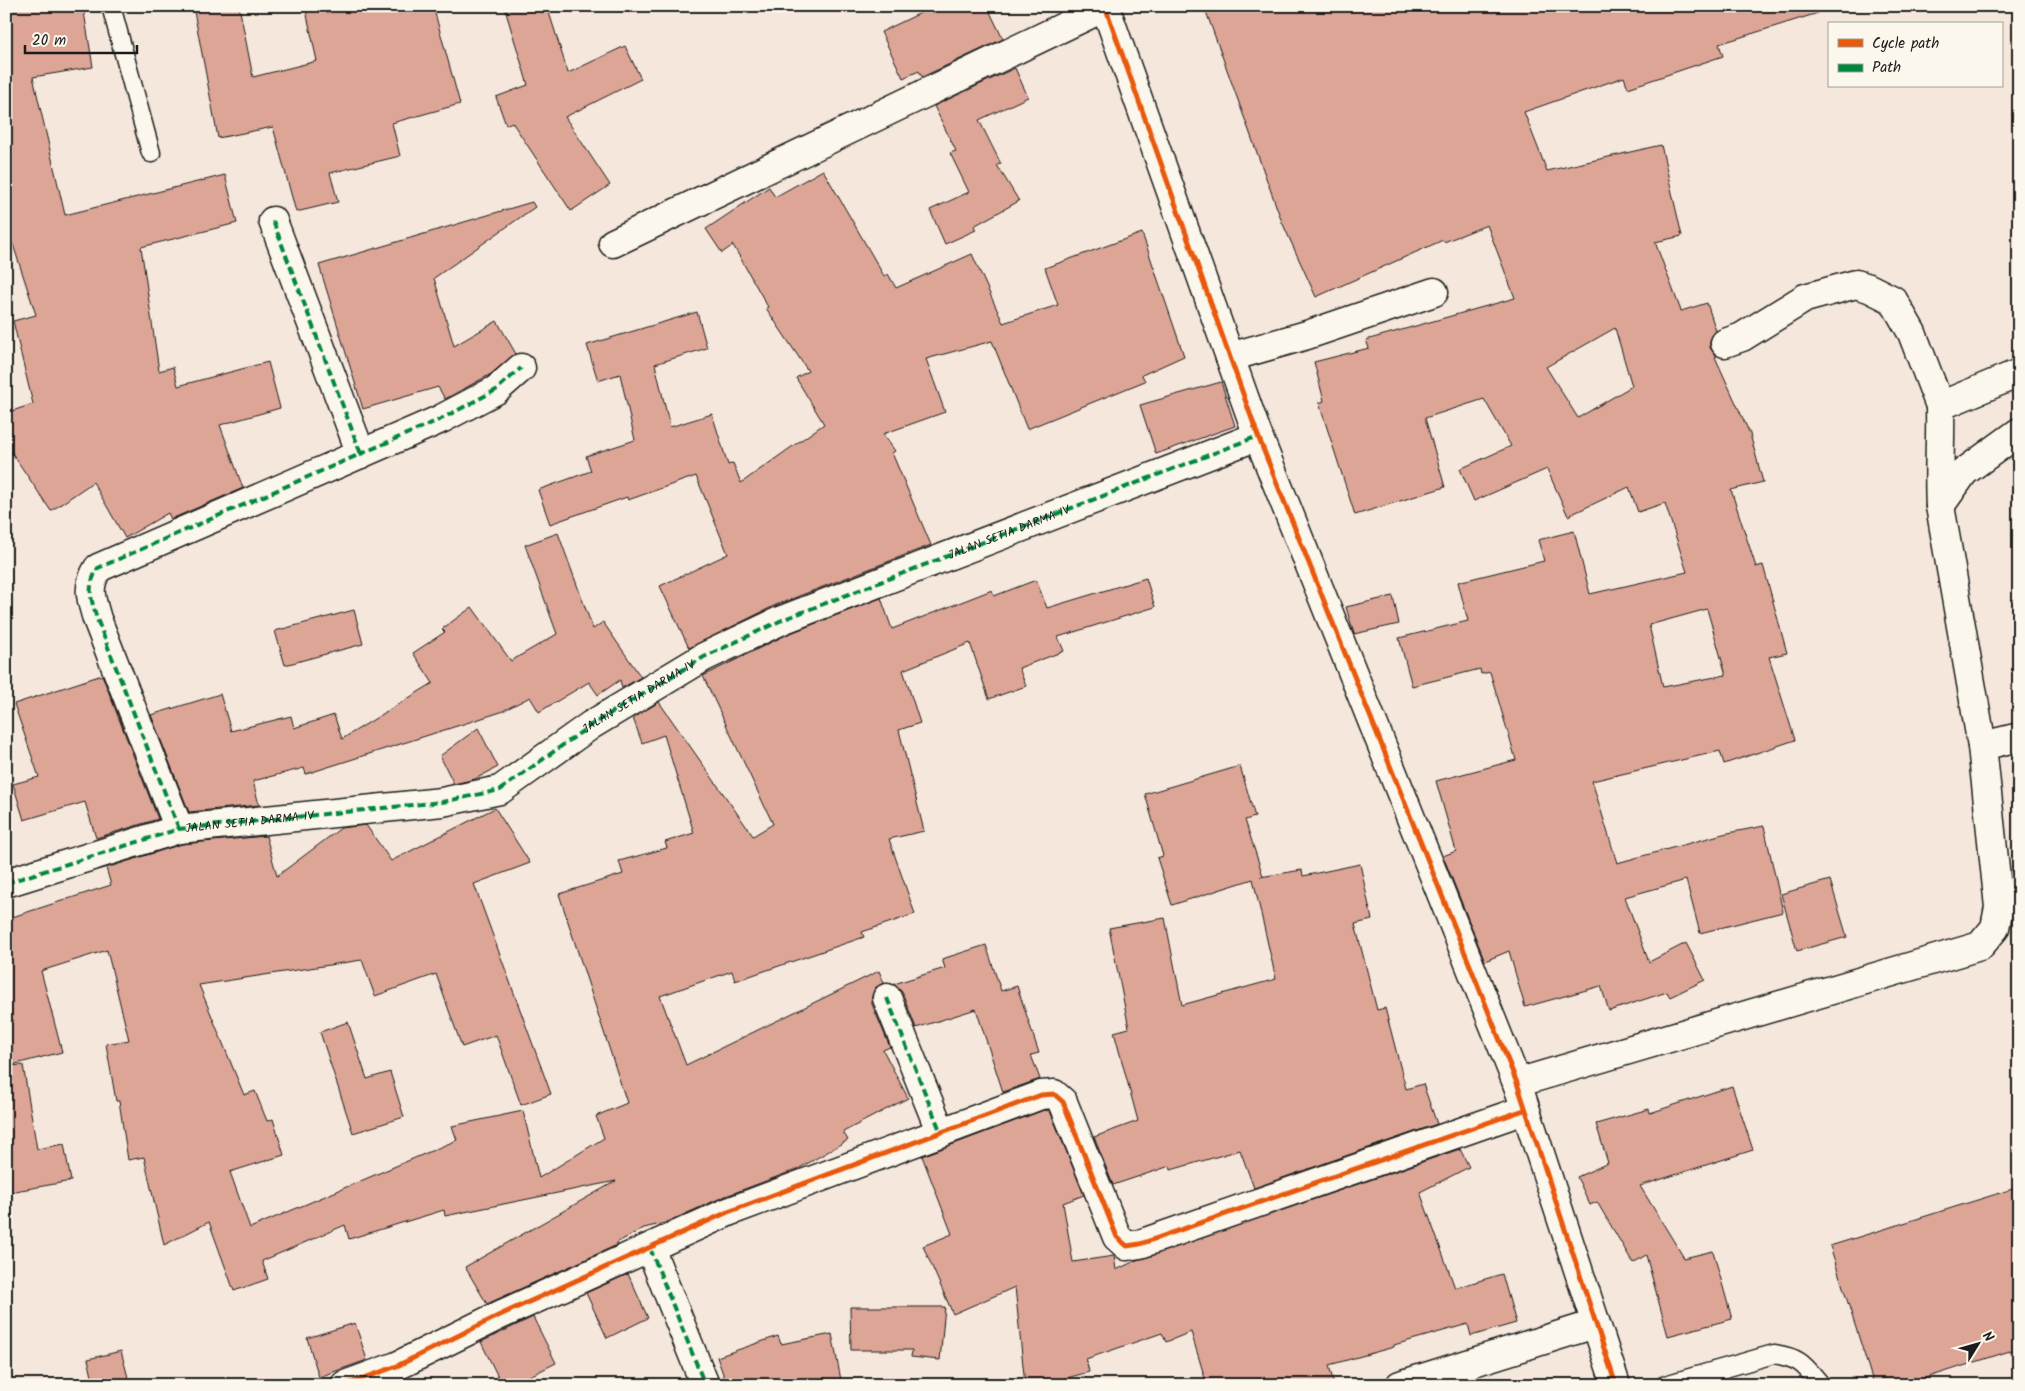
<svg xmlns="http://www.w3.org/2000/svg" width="2025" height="1391" font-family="Kalam,sans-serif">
	<rect width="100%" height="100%" fill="#f5e7db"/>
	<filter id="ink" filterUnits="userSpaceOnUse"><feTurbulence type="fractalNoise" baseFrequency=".02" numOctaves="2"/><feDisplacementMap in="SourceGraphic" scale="10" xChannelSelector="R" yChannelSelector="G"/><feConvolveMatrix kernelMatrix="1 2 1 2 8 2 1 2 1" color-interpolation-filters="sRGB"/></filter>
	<g filter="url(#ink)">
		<g fill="#dda596" stroke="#1c1c1c" fill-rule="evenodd">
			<path d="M 6,6 L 83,6 L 93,67 L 33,77 L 65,215 L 225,175 L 237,223 L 141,247 L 159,371 L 173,367 L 178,386 L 268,362 L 280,408 L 220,425 L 243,488 L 171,519 L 168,513 L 125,538 L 93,482 L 51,511 L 6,444 L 6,413 L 33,404 L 13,321 L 36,315 L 6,223 Z"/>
			<path d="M 193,6 L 239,6 L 253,77 L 317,61 L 305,6 L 433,6 L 460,104 L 392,123 L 400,156 L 330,173 L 338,202 L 296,212 L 273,127 L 218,138 Z"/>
			<path d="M 504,6 L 547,6 L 568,73 L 625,46 L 641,79 L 565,117 L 610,185 L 571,211 L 512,122 L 506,125 L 496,97 L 528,85 Z"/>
			<path d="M 935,6 L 987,6 L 1003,39 L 922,77 L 919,71 L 903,78 L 881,32 Z"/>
			<path d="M 1204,6 L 1817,6 L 1818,13 L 1719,44 L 1723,56 L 1628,88 L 1624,77 L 1524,112 L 1547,171 L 1661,145 L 1682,236 L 1655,242 L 1681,311 L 1707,303 L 1716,331 L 1710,340 L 1710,348 L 1717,356 L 1715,357 L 1750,434 L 1763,482 L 1731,490 L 1756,567 L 1763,565 L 1787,653 L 1769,657 L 1795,740 L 1724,764 L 1720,751 L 1592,781 L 1617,863 L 1723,834 L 1764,826 L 1783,912 L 1700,933 L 1686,880 L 1625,897 L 1649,962 L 1686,943 L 1705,980 L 1670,997 L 1667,992 L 1609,1011 L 1601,986 L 1525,1007 L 1509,951 L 1485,961 L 1443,856 L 1456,851 L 1436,781 L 1516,760 L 1490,672 L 1481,674 L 1480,669 L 1412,686 L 1399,638 L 1468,621 L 1458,582 L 1544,561 L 1538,540 L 1574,531 L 1590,594 L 1687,572 L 1665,503 L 1638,512 L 1629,487 L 1568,516 L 1547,469 L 1474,501 L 1460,469 L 1511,446 L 1484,399 L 1425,418 L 1445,487 L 1355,515 L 1319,403 L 1324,401 L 1314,362 L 1369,348 L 1366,340 L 1515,298 L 1487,225 L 1444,242 L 1443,240 L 1316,297 L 1282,222 ZM 1615,328 L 1632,386 L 1578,418 L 1546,367 ZM 1707,609 L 1726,675 L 1663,687 L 1649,625 Z"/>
			<path d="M 1015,68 L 1028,97 L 979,120 L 1001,164 L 997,165 L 1019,201 L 974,226 L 976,230 L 945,244 L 930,210 L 969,192 L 950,153 L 956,151 L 934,106 Z"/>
			<path d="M 823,170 L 884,276 L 888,274 L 896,288 L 972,254 L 1003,323 L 1058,305 L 1045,268 L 1142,233 L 1184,356 L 1142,375 L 1145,381 L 1027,429 L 992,341 L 926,359 L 945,412 L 883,434 L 895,451 L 892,453 L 931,545 L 776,605 L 689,648 L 660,586 L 728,554 L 696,476 L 628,500 L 627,497 L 550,524 L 538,490 L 591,471 L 586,456 L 635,440 L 620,374 L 598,381 L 587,345 L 697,312 L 707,348 L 655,364 L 670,427 L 712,414 L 728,465 L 733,463 L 741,483 L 824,424 L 796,378 L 808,371 L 766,308 L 768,307 L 733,245 L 722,253 L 706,229 L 769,187 L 775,197 Z"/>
			<path d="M 532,202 L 535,207 L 434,278 L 454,346 L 497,321 L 516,354 L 491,374 L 445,399 L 438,387 L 363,409 L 319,265 Z"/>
			<path d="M 1221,382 L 1235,426 L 1156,454 L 1140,405 Z"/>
			<path d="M 558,533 L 593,629 L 603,622 L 641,677 L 622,688 L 620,680 L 598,695 L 589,682 L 539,712 L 530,697 L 501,712 L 306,774 L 304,768 L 253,781 L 259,805 L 189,812 L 151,715 L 220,694 L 231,731 L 291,716 L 294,728 L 334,715 L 342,739 L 433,683 L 413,653 L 445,632 L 442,629 L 472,607 L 511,661 L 557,634 L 525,545 Z"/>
			<path d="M 1146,578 L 1155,607 L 1058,637 L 1064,651 L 1019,668 L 1026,686 L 989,699 L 970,643 L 903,670 L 920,723 L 899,730 L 924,831 L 889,839 L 915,914 L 862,932 L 864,937 L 735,981 L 732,971 L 660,996 L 686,1065 L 879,971 L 884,983 L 875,988 L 872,996 L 872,1004 L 890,1047 L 883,1050 L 908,1098 L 843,1132 L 848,1140 L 798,1169 L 723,1197 L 665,1223 L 644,1228 L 616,1243 L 617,1245 L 487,1304 L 465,1267 L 616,1181 L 445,1216 L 444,1210 L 349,1239 L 345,1225 L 262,1261 L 268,1279 L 234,1291 L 209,1222 L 164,1245 L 144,1157 L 128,1160 L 119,1101 L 116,1101 L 106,1044 L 129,1040 L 107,950 L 41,971 L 62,1052 L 8,1066 L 23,1065 L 37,1149 L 64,1144 L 71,1181 L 10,1192 L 6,1174 L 6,919 L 111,885 L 106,868 L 182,844 L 266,836 L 277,876 L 341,828 L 366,825 L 391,861 L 495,808 L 530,863 L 474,884 L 551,1094 L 521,1105 L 496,1035 L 462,1047 L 436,974 L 375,996 L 362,960 L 199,985 L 244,1095 L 255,1091 L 267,1121 L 273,1119 L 284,1155 L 230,1172 L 250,1228 L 457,1140 L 452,1126 L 523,1111 L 539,1178 L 604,1138 L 596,1116 L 627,1103 L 559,894 L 623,874 L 619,861 L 667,848 L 665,842 L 694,833 L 664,735 L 642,743 L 633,718 L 659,702 L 753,836 L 773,824 L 703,676 L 788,634 L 881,598 L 892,629 L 992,590 L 994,596 L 1036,580 L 1047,608 Z"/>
			<path d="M 1393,596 L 1399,624 L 1354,634 L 1346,607 Z"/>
			<path d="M 354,610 L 363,644 L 285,665 L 275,631 Z"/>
			<path d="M 102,675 L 158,819 L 96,838 L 85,802 L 24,820 L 13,784 L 39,777 L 14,704 Z"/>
			<path d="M 478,728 L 498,767 L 475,779 L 454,784 L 440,756 Z"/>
			<path d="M 1240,766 L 1255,817 L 1245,820 L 1263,876 L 1260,877 L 1302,870 L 1303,876 L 1360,864 L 1372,920 L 1355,924 L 1377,1010 L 1385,1008 L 1406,1089 L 1423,1084 L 1437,1124 L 1254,1188 L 1240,1150 L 1171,1170 L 1170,1166 L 1113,1185 L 1094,1137 L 1138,1121 L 1114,1032 L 1129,1028 L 1109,928 L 1165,918 L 1182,1005 L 1276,979 L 1253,879 L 1172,905 L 1157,858 L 1163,856 L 1145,794 Z"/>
			<path d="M 1830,880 L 1847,937 L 1797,951 L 1781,894 Z"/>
			<path d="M 986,945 L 1001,991 L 1017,986 L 1039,1053 L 1031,1055 L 1040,1079 L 1003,1092 L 976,1009 L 916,1028 L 902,992 L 894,984 L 945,968 L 942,959 Z"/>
			<path d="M 348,1022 L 367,1079 L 390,1072 L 404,1117 L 353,1133 L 320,1032 Z"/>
			<path d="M 1732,1086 L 1753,1150 L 1640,1186 L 1684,1258 L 1713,1251 L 1732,1319 L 1668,1336 L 1646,1255 L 1633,1263 L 1597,1202 L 1590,1205 L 1577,1177 L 1608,1163 L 1596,1124 L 1649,1109 L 1650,1113 Z"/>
			<path d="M 1044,1110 L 1050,1111 L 1084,1195 L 1063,1203 L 1073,1262 L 1114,1256 L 1116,1270 L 1137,1260 L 1460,1149 L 1469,1167 L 1420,1192 L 1455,1288 L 1502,1274 L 1516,1323 L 1471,1336 L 1468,1324 L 1394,1345 L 1394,1347 L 1329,1365 L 1334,1385 L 1207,1385 L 1191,1332 L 1166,1342 L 1162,1333 L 1086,1359 L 1089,1372 L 1041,1385 L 1025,1385 L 1015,1287 L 953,1314 L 923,1246 L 952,1234 L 922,1156 Z"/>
			<path d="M 2019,1187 L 2019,1348 L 1904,1385 L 1874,1385 L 1830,1246 Z"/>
			<path d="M 628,1274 L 648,1318 L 607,1338 L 586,1293 Z"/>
			<path d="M 850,1307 L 945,1307 L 940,1360 L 911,1357 L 912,1350 L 851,1350 Z"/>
			<path d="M 533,1317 L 556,1363 L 512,1385 L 502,1385 L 481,1342 Z"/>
			<path d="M 355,1323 L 367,1360 L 319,1377 L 307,1338 Z"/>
			<path d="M 832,1334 L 842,1385 L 727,1385 L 717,1357 L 778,1336 L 781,1344 Z"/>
			<path d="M 121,1351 L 130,1385 L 94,1385 L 88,1359 Z"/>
		</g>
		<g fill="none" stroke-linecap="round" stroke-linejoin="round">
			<defs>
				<g id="lane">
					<path d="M 111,6 L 151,153"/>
					<path d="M 1665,1385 L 1774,1354 C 1801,1358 1804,1365 1821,1385"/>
				</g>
				<g id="street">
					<path d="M 1105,6 L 1258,436 L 1517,1083 L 1616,1385"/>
					<path d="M 273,221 L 361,454"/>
					<path d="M 613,243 L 1105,7"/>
					<path d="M 1725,343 L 1742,337 L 1805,298 L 1856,284 L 1869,288 L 1893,300 L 1912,333 L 1940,406"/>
					<path d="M 1230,357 L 1307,335 L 1434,292"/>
					<path d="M 1940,506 L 1964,472 L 2019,432"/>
					<path d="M 1982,746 L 2019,737"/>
					<path d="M 179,829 L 97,619 C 91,598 86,588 98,568 L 441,419 L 496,390 L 521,368"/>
					<path d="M 6,883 L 179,829 L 442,802 L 500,790 L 591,725 L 704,657 L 782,620 L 1258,436"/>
					<path d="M 887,998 L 941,1133"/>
					<path d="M 1517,1083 L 1980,946 L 1995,928 L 1999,907 L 1982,746 L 1940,506 C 1938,472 1941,440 1940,406 L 2019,373"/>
					<path d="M 650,1248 L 705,1385"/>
					<path d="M 345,1385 L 397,1366 L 500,1315 L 728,1212 L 1041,1095 L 1054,1094 L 1063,1102 L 1117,1237 L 1127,1246 L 1140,1244 L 1524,1110"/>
					<path d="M 1400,1385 L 1595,1324"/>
				</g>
			</defs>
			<use href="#lane" stroke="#1c1c1c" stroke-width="21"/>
			<use href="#street" stroke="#1c1c1c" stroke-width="31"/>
			<use href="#lane" stroke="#fbf7ec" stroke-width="18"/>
			<use href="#street" stroke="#fbf7ec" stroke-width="28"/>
			<g stroke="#00873e" stroke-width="4" stroke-dasharray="8 4" stroke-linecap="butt">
				<path d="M 273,221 L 361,454"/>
				<path d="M 179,829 L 97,619 C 91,598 86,588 98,568 L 441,419 L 496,390 L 521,368"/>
				<path id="s1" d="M 6,883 L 179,829 L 442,802 L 500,790 L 591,725 L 704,657 L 782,620 L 1258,436"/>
				<path d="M 887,998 L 941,1133"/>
				<path d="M 650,1248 L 705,1385"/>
			</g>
			<defs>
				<g id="cycleway">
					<path d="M 1105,6 L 1258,436 L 1517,1083 L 1616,1385"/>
					<path d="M 345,1385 L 397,1366 L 500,1315 L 728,1212 L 1041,1095 L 1054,1094 L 1063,1102 L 1117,1237 L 1127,1246 L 1140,1244 L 1524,1110"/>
				</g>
			</defs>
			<use href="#cycleway" stroke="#fbf7ec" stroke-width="8"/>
			<use href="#cycleway" stroke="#e8590c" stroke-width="5"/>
		</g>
	</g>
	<g text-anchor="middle" stroke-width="4" stroke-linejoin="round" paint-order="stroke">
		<g font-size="12" fill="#1c1c1c" stroke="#fbf7ec">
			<text dy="4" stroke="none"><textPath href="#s1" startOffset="1078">JALAN SETIA DARMA IV</textPath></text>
			<text dy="4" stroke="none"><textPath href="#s1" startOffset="672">JALAN SETIA DARMA IV</textPath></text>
			<text dy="4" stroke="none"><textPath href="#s1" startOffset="252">JALAN SETIA DARMA IV</textPath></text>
		</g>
	</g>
	<rect width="2025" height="1391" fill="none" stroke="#fbf7ec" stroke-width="25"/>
	<rect x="12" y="12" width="2000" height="1366" fill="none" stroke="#1c1c1c" stroke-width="2" filter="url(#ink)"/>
	<rect x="1828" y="22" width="175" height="65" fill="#fbf7ec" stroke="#a29f99"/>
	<rect x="1838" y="39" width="25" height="8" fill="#e8590c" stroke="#a29f99"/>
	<text x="1872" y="48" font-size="15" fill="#1c1c1c">Cycle path</text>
	<rect x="1838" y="64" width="25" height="8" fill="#00873e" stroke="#a29f99"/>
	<text x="1872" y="72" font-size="15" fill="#1c1c1c">Path</text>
	<g transform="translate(1978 1344) rotate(53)" stroke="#fbf7ec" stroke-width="4" paint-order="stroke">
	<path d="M0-4L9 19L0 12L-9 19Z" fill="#1c1c1c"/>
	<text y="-8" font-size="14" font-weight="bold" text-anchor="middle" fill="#1c1c1c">N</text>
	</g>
	<path d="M25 45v8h112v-8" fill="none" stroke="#1c1c1c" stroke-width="2.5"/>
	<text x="32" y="45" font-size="15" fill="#1c1c1c" stroke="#fbf7ec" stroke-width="4" paint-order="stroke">20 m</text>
</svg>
